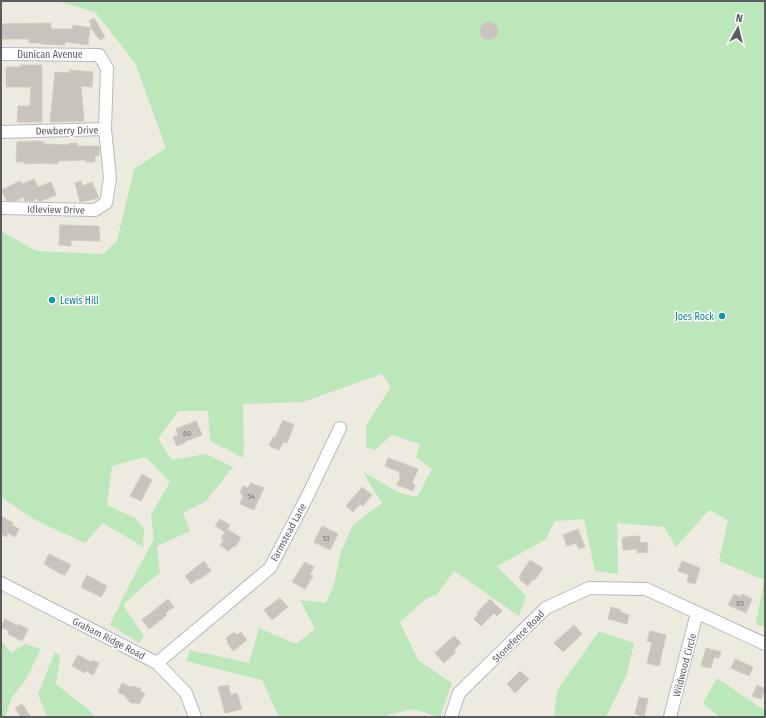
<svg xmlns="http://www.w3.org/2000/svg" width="766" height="718" font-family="'Fira Sans Condensed',sans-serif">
	<rect width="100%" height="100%" fill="#edeae0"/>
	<g fill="#bbe7ba">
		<path d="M 57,1 L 765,1 L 765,628 L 756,623 L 764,580 L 719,561 L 728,520 L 709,510 L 676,547 L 664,527 L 617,523 L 618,574 L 595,571 L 584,519 L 555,521 L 545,540 L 497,566 L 526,596 L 519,616 L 454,571 L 437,595 L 427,598 L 400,622 L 418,660 L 452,683 L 440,717 L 413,709 L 388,715 L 387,717 L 279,717 L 262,680 L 186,661 L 190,650 L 249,663 L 259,628 L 296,644 L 315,629 L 300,600 L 326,603 L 334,585 L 341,551 L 353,525 L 382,503 L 363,472 L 400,493 L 417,497 L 432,469 L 416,457 L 420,444 L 392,435 L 375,450 L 366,447 L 366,425 L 391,387 L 382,374 L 303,402 L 243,404 L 244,458 L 210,441 L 208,411 L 178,411 L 158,439 L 172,460 L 206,454 L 233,467 L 206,501 L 183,513 L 190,531 L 157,546 L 160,573 L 148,582 L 123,605 L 144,636 L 139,643 L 110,625 L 125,593 L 154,539 L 151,515 L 170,482 L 146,457 L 112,466 L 107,505 L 135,518 L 144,528 L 143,547 L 103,523 L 85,543 L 37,521 L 1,497 L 1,231 L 36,251 L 103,254 L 117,241 L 134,169 L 166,148 L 135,63 L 95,12 Z"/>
		<path d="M 599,631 L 634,643 L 627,674 L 606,717 L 554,717 L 557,691 Z"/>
		<path d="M 1,640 L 11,653 L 25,644 L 41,649 L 25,681 L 12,697 L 5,717 L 1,717 Z"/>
		<path d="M 55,652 L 60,656 L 56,684 L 90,711 L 94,717 L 47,717 L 38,694 Z"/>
		<path d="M 717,678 L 764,710 L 765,710 L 765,717 L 719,717 L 703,703 Z"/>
	</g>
	<g fill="#c8c4bd" stroke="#d2cbbe">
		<path d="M 94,18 L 105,37 L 100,40 L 90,27 L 88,45 L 65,42 L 65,45 L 41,44 L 41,43 L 29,43 L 29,39 L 1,39 L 1,24 L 51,23 L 51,29 L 72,29 L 73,25 L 92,28 L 89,21 Z"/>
		<circle cx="489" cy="31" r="9"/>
		<path d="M 20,65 L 42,65 L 42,122 L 17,122 L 18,106 L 30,106 L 31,87 L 6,87 L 6,67 L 21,67 Z"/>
		<path d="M 70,70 L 93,72 L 92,87 L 81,86 L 84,121 L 50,122 L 55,72 L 69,73 Z"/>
		<path d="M 36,141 L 44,142 L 44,144 L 68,145 L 68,144 L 77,143 L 77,146 L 99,146 L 99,156 L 95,156 L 95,162 L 86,162 L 86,160 L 58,161 L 58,164 L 41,163 L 24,164 L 24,162 L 16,162 L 17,142 Z"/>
		<path d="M 34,179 L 38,187 L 51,182 L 56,195 L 41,201 L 38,201 L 37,198 L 33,201 L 25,201 L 23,197 L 16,201 L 7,201 L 1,190 L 20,181 L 22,184 Z"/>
		<path d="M 81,181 L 82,186 L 92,182 L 99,198 L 80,202 L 75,183 Z"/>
		<path d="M 60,225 L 99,226 L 100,241 L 71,240 L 71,246 L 59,245 Z"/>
		<path d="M 283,420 L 294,425 L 287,443 L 283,442 L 279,450 L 269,446 L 273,437 L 275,438 Z"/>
		<path d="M 196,421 L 202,435 L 186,441 L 186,442 L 177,446 L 173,437 L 178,435 L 176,429 Z"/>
		<path d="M 388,458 L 418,469 L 412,483 L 415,485 L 413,491 L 397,485 L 401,477 L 399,476 L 400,472 L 385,466 Z"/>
		<path d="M 142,474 L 152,480 L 141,501 L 130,496 Z"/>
		<path d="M 251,483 L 264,488 L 254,510 L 240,504 L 243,495 L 240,493 L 243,486 L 248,488 Z"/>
		<path d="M 362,487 L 372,495 L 363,506 L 360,504 L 353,512 L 346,506 Z"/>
		<path d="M 1,516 L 13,523 L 12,525 L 19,529 L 15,537 L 8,533 L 6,537 L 1,534 Z"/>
		<path d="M 220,519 L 230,525 L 225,532 L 215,526 Z"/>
		<path d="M 322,526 L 338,534 L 330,550 L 314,542 Z"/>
		<path d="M 227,529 L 241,538 L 235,547 L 233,546 L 229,551 L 220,545 L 224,540 L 221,538 Z"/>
		<path d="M 578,529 L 585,547 L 579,549 L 576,543 L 567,546 L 563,535 Z"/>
		<path d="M 640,536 L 640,543 L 647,542 L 648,552 L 637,553 L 637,549 L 623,550 L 622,538 L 625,538 L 625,537 Z"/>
		<path d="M 49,554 L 71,565 L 65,575 L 63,574 L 61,574 L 44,564 Z"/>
		<path d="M 530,560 L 543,568 L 535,580 L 533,579 L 528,586 L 520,580 L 521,579 L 519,577 Z"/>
		<path d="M 204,561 L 211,571 L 199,580 L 198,579 L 191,584 L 185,576 Z"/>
		<path d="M 682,561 L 700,568 L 695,584 L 687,582 L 689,575 L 678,571 Z"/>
		<path d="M 305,562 L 314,567 L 310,574 L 313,576 L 305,589 L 292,582 Z"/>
		<path d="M 87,575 L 107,586 L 101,597 L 81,587 Z"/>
		<path d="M 734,594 L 740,597 L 742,594 L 752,599 L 746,613 L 728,605 Z"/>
		<path d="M 280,598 L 288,607 L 272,620 L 264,610 Z"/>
		<path d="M 168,599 L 174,607 L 165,613 L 167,615 L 149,629 L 142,620 Z"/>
		<path d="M 490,599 L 502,611 L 497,616 L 494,613 L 481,626 L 474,619 L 478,615 L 477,613 Z"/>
		<path d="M 611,607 L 621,610 L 620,612 L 629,615 L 627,624 L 608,619 Z"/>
		<path d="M 5,619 L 18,626 L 18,624 L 28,629 L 22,641 L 8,634 L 9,631 L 1,627 Z"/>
		<path d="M 574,625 L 582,634 L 563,652 L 554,643 Z"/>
		<path d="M 650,631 L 666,635 L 659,666 L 647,663 L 652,642 L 647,641 Z"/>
		<path d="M 234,632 L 237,635 L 241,632 L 247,640 L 233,651 L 227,642 L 228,641 L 226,638 Z"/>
		<path d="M 454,636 L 461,643 L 454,650 L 456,652 L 444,663 L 435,653 Z"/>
		<path d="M 706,648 L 721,652 L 719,658 L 714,657 L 711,668 L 701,666 Z"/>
		<path d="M 78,655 L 91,662 L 92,660 L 99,663 L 93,675 L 86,671 L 85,673 L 72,666 Z"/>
		<path d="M 735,659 L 753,667 L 749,676 L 731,668 Z"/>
		<path d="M 520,671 L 529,679 L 515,693 L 507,684 Z"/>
		<path d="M 122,683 L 130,687 L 133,686 L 141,689 L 140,691 L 145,693 L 139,704 L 135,702 L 134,704 L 128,701 L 129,699 L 125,697 L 126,696 L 118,692 Z"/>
		<path d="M 228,685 L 231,695 L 237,693 L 242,709 L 225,713 L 218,687 Z"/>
		<path d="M 757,685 L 765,689 L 761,699 L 752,696 Z"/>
		<path d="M 639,697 L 648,699 L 644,716 L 635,714 Z"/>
		<path d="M 22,704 L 31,717 L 21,717 L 15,708 Z"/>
	</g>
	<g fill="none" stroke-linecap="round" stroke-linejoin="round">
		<defs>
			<g id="minor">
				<path d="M 1,54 L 99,55 L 107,68 L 105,129 L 1,132"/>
				<path d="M 1,208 L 95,210 L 106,203 L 110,178 L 105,129"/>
				<path d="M 1,583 L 157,663 L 186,693 L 195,717"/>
				<path d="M 157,663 L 270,568 L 308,495 L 340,428"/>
				<path d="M 451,717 L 459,693 L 546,608 L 589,588 L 646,589 L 765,644"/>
				<path d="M 670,717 L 697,613"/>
			</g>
		</defs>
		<use href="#minor" stroke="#b6b9be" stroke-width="14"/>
		<use href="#minor" stroke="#fff" stroke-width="12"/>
	</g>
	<g fill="#0f9aa8" stroke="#fff" stroke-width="1.5">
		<circle cx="52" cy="300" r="4"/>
		<circle cx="722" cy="316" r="4"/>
	</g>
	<g text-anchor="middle" stroke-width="3" stroke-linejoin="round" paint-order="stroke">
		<g font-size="8" fill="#757779">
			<text x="187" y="436">60</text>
			<text x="251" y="499">54</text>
			<text x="326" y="541">53</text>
			<text x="740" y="606">85</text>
		</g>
		<g font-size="10" fill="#595d62" stroke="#fff">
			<text x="50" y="58">Dunican Avenue</text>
			<text transform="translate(67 130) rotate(-1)" y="4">Dewberry Drive</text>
			<text transform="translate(56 209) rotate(1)" y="4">Idleview Drive</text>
			<text transform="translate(288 532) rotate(-62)" y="4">Farmstead Lane</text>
			<text transform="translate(518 636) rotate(-45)" y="4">Stonefence Road</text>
			<text transform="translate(109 638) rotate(27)" y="4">Graham Ridge Road</text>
			<text transform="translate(684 665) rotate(-75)" y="4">Wildwood Circle</text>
		</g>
		<g font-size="10" fill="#0d838f" stroke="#fff" text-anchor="start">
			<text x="60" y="304">Lewis Hill</text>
			<text x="714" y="320" text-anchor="end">Joes Rock</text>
		</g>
	</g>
	<rect width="766" height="718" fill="none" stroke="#595d62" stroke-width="4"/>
	<g transform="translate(738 28) rotate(8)" stroke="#ffffff" stroke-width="3" paint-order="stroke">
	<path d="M0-3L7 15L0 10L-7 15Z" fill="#595d62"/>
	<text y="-6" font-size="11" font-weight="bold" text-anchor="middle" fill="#595d62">N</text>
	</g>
</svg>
